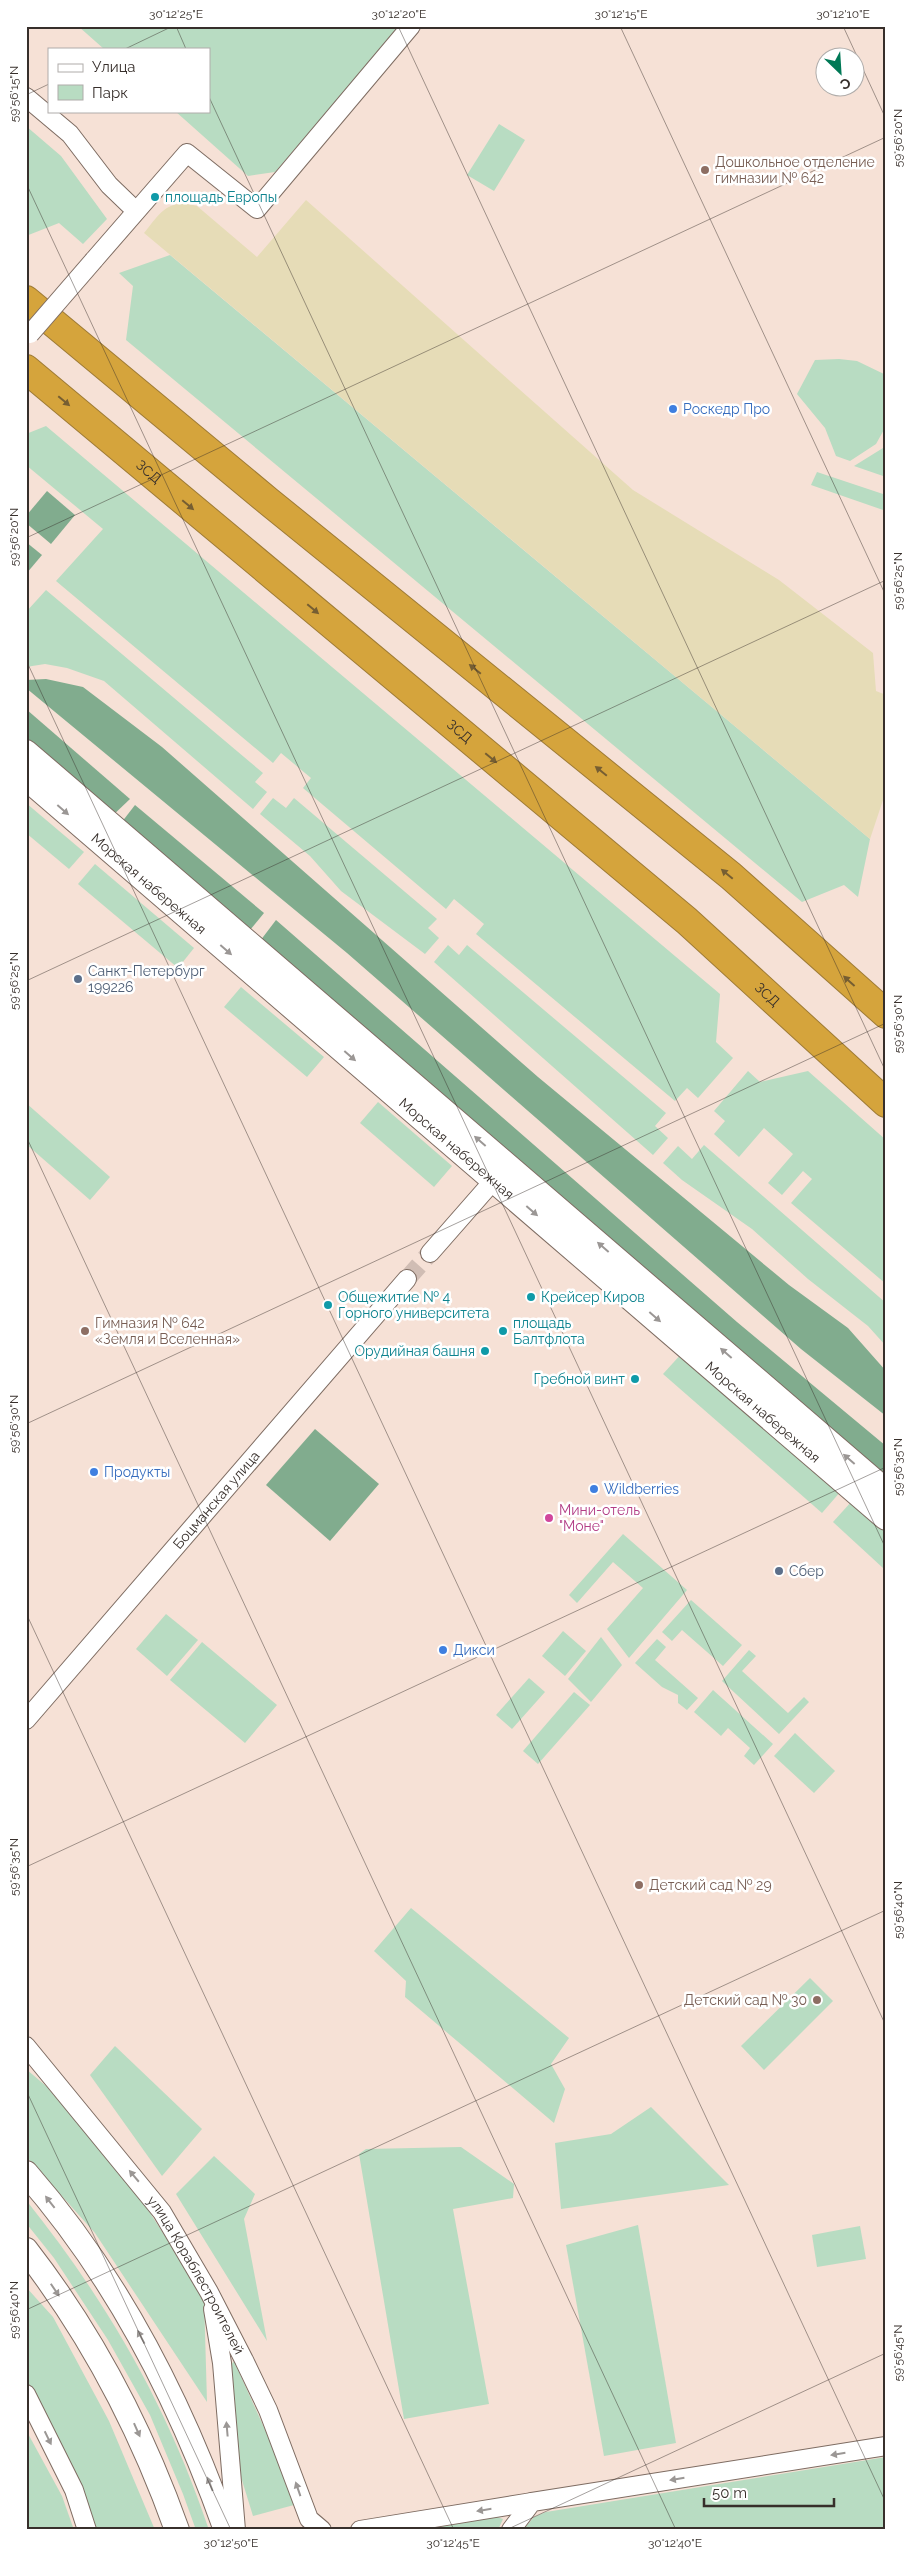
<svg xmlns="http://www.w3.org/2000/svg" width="912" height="2556" viewBox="0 0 912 2556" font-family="Raleway,sans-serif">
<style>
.green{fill:#b8dcc2}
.forest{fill:#81ac8e}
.sand{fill:#e6dcb7}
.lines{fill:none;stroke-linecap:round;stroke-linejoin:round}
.street-tunnel{stroke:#d0bdb4;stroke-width:18;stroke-dasharray:18 9;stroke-linecap:butt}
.street-casing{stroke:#7e6c62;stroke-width:20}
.secondary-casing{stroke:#7e6c62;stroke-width:26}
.highway-casing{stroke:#9e7b36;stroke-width:30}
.street{stroke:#fff;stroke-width:18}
.secondary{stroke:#fff;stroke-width:24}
.highway{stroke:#d5a43c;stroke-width:28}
.street-bridge-casing{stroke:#7e6c62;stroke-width:20;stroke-linecap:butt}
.street-bridge{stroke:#fff;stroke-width:18}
.oneway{fill:#765e32}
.oneway2{fill:#9b9795}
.ticks{fill:none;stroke:#372f2b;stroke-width:1;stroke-opacity:0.45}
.education-dot{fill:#8d6e63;stroke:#fff;stroke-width:2}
.culture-dot{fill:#0f9aa8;stroke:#fff;stroke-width:2}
.shop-dot{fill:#3f7fe0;stroke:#fff;stroke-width:2}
.service-dot{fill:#5c6f8a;stroke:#fff;stroke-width:2}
.hotel-dot{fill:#d1479c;stroke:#fff;stroke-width:2}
.labels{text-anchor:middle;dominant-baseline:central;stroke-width:5;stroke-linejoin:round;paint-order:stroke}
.education-label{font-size:14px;fill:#785e54;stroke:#fff;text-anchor:start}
.culture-label{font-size:14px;fill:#0d838f;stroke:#fff;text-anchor:start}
.shop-label{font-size:14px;fill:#366cbe;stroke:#fff;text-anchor:start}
.street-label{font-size:14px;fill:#372f2b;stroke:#fff}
.service-label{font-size:14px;fill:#4e5e75;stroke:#fff;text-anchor:start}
.hotel-label{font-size:14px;fill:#b23c85;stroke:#fff;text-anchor:start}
.neatline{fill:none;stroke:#372f2b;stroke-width:2}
.ticks-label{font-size:12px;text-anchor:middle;fill:#372f2b}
</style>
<rect width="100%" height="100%" fill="#f6e1d6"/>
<g class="green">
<path d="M78,26h324l-127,146 -27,4 -73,-65h34v-62h-105z"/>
<path d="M499,124l26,16 -31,51 -27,-16z"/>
<path d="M26,126l35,30 46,63 -24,25 -24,-21 -33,13z"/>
<path d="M170,255l700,584 -12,58 -14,-12 -42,17 -676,-562 7,-54 -14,-13z"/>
<path d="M839,359l18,2 29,14v51l-10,18 -26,17 -14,-5 -11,-28 -28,-34 18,-34z"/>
<path d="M46,426l674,568 -4,48 17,16 -35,40 -11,-10 -12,13 -199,-167 8,-10 -30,-25 -8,10 -143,-121 8,-10 -30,-25 -8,10 -217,-182 47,-52 -77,-64v-31z"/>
<path d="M886,443v34l-32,-11 29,-18z"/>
<path d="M817,472l69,23v16l-75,-26z"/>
<path d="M46,590l217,183 -8,9 12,10 -14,17 -149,-128 -37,-13 -22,-4 -19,3v-55z"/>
<path d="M273,798l13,10 8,-10 143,121 -9,9 11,10 -14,16 -84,-63 -31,-35 -50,-42z"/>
<path d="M26,803l58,49 -15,17 -43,-36z"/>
<path d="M95,864l99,84 -16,20 -100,-84z"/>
<path d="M448,945l11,10 8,-10 199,168 -11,13 13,12 -15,17 -219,-193z"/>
<path d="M241,987l83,70 -17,20 -83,-70z"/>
<path d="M748,1071l12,11 48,-11 78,69v144l-95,-81 21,-24 -9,-8 -21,24 -14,-12 25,-29 -29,-26 -25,29 -25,-23 11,-13 -11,-10z"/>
<path d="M378,1102l74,64 -18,21 -74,-64z"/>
<path d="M26,1103l84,74 -20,23 -64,-56z"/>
<path d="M704,1145l182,158v43l-18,-20 -60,-47 -56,-50 -70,-49 -19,-17 15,-17 14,13z"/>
<path d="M683,1352l158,139 -19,22 -159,-139z"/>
<path d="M852,1501l34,32v32l-3,3 -50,-46z"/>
<path d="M623,1534l64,56 -58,68 -22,-29 36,-41 -30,-26 -36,41 -8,-8z"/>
<path d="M691,1600l51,45 -19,21 -41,-36 -10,11 -10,-9z"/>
<path d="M166,1614l32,26 -31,36 -31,-27z"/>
<path d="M563,1631l23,20 -21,25 -23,-20z"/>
<path d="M601,1637l21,28 -31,37 -23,-23z"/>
<path d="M657,1639l9,8 -11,13 43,38 -11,12 -9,-7v-8l-16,-8 -27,-24z"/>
<path d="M202,1642l75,63 -32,38 -75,-63z"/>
<path d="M749,1650l7,6 -14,15 46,42 16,-16 5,5 -30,32 -57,-53z"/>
<path d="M529,1678l16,14 -33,37 -16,-14z"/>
<path d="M713,1690l60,54 -19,21 -10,-9 6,-8 -22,-20 -7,8 -27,-24z"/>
<path d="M574,1692l16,13 -52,59 -15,-13z"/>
<path d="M795,1733l40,38 -21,22 -40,-37z"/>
<path d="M411,1908l158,130 -18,26 14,25 -11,34 -149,-126 1,-16 -32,-30z"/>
<path d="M810,1978l23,23 -69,69 -23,-24z"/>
<path d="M115,2046l87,83 -40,47 -72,-101z"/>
<path d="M26,2069l20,17 90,105 68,106 3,105 -112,-169 -69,-77z"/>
<path d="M651,2107l78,78 -168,24 -6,-66 56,-9z"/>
<path d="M461,2147l53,37 -1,14 -60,11 36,195 -85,15 -45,-265 7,-5z"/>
<path d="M214,2156l41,38 -11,25 23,122 -91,-147z"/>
<path d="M26,2200c82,103 141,205 183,330h-13l-13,-36 -33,-79 -42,-75 -54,-82 -28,-35z"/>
<path d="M638,2225l38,218 -72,13 -38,-211z"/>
<path d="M860,2226l6,33 -49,8 -5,-32z"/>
<path d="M26,2287l27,30 56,104 46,109h-59l-40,-95 -30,-54z"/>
<path d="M234,2361l51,113 9,31 -41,11 -16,-52 -6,-99z"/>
<path d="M26,2430l36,66 12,34h-48z"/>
<path d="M886,2457v73h-363l11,-13 12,-5z"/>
<path d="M497,2517l6,2 -5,11h-77z"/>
</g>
<g class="forest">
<path d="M47,491l28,24 -24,29 -25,-21v-7z"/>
<path d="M26,542l16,13 -16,19z"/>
<path d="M46,679l37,8 79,60 376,330 251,208 59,43 38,43v45l-85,-67 -454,-396 -321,-265v-8z"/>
<path d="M26,709l104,90 -21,20 -83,-72z"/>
<path d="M135,805l129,108 -18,22 -128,-108z"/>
<path d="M276,920l461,402 149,124v38l-629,-539z"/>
<path d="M315,1429l64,55 -49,57 -64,-56z"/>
</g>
<path class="sand" d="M306,200l327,290 146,90 94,73 3,38 10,4v96l-16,48 -726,-606c17,-21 24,-35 53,-27l60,51z"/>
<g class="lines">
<path class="street-tunnel" d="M407,1279l23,-26"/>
<defs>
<g id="street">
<path d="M26,97l44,37 39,51 27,26"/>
<path d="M94,260l93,-107 70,56 154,-183"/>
<path d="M430,1253l71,-81"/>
<path id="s1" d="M26,1720l381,-441"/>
<path id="s2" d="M26,2046l136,166 47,80 35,68 24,50 41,109 13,11"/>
<path d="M213,2309l9,54 14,167"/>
<path d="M26,2394l48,96 13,40"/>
<path d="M360,2530l172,-28"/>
<path d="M511,2530l21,-28 354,-56"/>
</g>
<g id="secondary">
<path d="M26,752l860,739"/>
<path id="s3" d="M26,778l860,740"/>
<path d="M26,2173c91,104 154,227 200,357"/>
<path d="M26,2250c66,85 115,179 151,280"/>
</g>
<g id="highway">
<path d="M26,300l242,201 463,375 155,138"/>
<path id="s4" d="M26,369l661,552 199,182"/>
</g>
</defs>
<use href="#street" class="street-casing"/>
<use href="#secondary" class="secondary-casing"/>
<use href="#highway" class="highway-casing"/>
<use href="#street" class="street"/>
<use href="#secondary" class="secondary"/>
<use href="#highway" class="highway"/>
<defs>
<path id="street-bridge" d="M30,334l64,-74"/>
</defs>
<use href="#street-bridge" class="street-bridge-casing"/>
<use href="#street-bridge" class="street-bridge"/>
</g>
<defs><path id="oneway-solid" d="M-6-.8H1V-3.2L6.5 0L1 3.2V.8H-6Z" transform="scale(1.25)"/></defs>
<g class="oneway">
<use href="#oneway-solid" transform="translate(64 401) rotate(40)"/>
<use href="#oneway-solid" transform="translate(188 505) rotate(40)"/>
<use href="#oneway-solid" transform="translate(313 609) rotate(40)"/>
<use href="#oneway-solid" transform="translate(475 669) rotate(-141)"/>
<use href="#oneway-solid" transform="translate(491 758) rotate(40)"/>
<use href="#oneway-solid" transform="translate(601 771) rotate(-141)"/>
<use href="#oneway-solid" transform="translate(727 874) rotate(-140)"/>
<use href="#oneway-solid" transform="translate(849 981) rotate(-138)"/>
</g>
<g class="oneway2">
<use href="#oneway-solid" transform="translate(63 810) rotate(41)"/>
<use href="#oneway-solid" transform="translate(226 950) rotate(41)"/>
<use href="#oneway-solid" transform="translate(350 1056) rotate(41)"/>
<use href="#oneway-solid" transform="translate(480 1141) rotate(-139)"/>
<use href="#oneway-solid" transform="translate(532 1211) rotate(41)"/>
<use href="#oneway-solid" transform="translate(603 1247) rotate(-139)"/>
<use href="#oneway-solid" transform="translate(655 1317) rotate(41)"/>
<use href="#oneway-solid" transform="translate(726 1353) rotate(-139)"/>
<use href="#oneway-solid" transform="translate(849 1459) rotate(-139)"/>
<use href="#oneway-solid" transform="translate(134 2176) rotate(-130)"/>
<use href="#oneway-solid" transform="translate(50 2202) rotate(-128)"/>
<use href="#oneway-solid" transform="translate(55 2290) rotate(56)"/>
<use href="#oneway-solid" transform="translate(141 2337) rotate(-118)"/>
<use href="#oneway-solid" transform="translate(227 2429) rotate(-95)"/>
<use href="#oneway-solid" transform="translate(137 2430) rotate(66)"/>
<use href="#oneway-solid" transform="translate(48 2438) rotate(64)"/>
<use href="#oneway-solid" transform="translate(838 2454) rotate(171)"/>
<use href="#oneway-solid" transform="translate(677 2479) rotate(171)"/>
<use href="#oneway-solid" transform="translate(210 2484) rotate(-111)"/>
<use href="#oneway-solid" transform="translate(298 2489) rotate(-109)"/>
<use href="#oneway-solid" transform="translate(484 2510) rotate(171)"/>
</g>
<path class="ticks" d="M176,26l10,23M398,26l488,1046M620,26l266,570M843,26l43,93M125,49l48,-23M26,95l23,-11M209,97l677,1452M26,183l860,1843M26,538l860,-401M26,660l860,1843M26,981l860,-401M26,1136l650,1394M26,1424l860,-401M26,1613l428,917M26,1867l860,-400M26,2090l205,440M26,2310l860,-400M506,2530l380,-177"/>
<g class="education-dot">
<circle cx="705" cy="170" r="5"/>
<circle cx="85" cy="1331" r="5"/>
<circle cx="639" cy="1885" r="5"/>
<circle cx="817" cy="2000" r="5"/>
</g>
<g class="culture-dot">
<circle cx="155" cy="197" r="5"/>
<circle cx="531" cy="1297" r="5"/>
<circle cx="328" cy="1305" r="5"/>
<circle cx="503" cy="1331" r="5"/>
<circle cx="485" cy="1351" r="5"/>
<circle cx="635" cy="1379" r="5"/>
</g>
<g class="shop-dot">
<circle cx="673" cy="409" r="5"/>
<circle cx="94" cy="1472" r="5"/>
<circle cx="594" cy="1489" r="5"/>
<circle cx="443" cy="1650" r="5"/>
</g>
<g class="service-dot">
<circle cx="78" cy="979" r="5"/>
<circle cx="779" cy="1571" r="5"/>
</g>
<circle class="hotel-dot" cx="549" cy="1518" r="5"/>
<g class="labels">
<g class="education-label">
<text x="715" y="162">Дошкольное отделение<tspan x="715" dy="16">гимназии № 642</tspan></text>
<text x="95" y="1323">Гимназия № 642<tspan x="95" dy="16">«Земля и Вселенная»</tspan></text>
<text x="649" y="1885">Детский сад № 29</text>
<text x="807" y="2000" text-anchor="end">Детский сад № 30</text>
</g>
<g class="culture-label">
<text x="165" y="197">площадь Европы</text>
<text x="338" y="1297">Общежитие № 4<tspan x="338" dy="16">Горного университета</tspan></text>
<text x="541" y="1297">Крейсер Киров</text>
<text x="513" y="1323">площадь<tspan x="513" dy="16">Балтфлота</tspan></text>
<text x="475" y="1351" text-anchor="end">Орудийная башня</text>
<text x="625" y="1379" text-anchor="end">Гребной винт</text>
</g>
<g class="shop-label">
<text x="683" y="409">Роскедр Про</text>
<text x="104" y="1472">Продукты</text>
<text x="604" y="1489">Wildberries</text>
<text x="453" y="1650">Дикси</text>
</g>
<g class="street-label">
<text stroke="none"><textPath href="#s4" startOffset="160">ЗСД</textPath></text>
<text stroke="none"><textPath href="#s4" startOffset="565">ЗСД</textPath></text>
<text stroke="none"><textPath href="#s3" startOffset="162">Морская набережная</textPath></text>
<text stroke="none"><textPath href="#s4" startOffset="970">ЗСД</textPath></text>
<text stroke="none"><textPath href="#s3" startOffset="568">Морская набережная</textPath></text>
<text stroke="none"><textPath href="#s3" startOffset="972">Морская набережная</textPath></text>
<text stroke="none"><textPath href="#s1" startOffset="291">Боцманская улица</textPath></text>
<text stroke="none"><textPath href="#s2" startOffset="286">улица Кораблестроителей</textPath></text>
</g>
<g class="service-label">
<text x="88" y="971">Санкт-Петербург<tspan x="88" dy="16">199226</tspan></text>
<text x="789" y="1571">Сбер</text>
</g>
<g class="hotel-label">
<text x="559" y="1510">Мини-отель<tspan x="559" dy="16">"Моне"</tspan></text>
</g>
</g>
<rect width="912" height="2556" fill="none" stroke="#ffffff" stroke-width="55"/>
<rect x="48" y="48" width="162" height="65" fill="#ffffff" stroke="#afacaa"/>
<rect x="58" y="64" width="25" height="8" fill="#ffffff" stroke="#afacaa"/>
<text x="92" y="72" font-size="15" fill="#372f2b">Улица</text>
<rect x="58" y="85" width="25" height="15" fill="#b8dcc2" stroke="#afacaa"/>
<text x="92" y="98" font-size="15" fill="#372f2b">Парк</text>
<g transform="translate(840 72) rotate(155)"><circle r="24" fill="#ffffff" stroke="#afacaa"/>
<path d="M0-4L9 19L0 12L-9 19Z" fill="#007956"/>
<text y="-8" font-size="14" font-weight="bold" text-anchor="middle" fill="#372f2b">С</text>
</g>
<path d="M704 2498v8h130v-8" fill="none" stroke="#372f2b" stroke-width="2.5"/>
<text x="712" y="2498" font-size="15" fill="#372f2b" stroke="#ffffff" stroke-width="4" paint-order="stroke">50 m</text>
<rect x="28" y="28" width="856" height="2500" class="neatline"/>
<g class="ticks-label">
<text x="176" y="18">30°12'25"E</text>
<text x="399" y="18">30°12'20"E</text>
<text x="621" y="18">30°12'15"E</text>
<text x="843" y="18">30°12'10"E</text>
<text transform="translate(14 94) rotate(-90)" y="4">59°56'15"N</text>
<text transform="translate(898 138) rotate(-90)" y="4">59°56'20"N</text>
<text transform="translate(14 537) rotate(-90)" y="4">59°56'20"N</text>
<text transform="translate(898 581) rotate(-90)" y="4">59°56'25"N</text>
<text transform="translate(14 981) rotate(-90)" y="4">59°56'25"N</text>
<text transform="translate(898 1024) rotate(-90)" y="4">59°56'30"N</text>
<text transform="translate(14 1424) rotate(-90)" y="4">59°56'30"N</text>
<text transform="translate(898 1467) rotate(-90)" y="4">59°56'35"N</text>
<text transform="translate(14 1867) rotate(-90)" y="4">59°56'35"N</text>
<text transform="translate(898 1910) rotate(-90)" y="4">59°56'40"N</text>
<text transform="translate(14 2310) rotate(-90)" y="4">59°56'40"N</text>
<text transform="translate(898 2353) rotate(-90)" y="4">59°56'45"N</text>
<text x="231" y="2547">30°12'50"E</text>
<text x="453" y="2547">30°12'45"E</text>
<text x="675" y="2547">30°12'40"E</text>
</g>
</svg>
